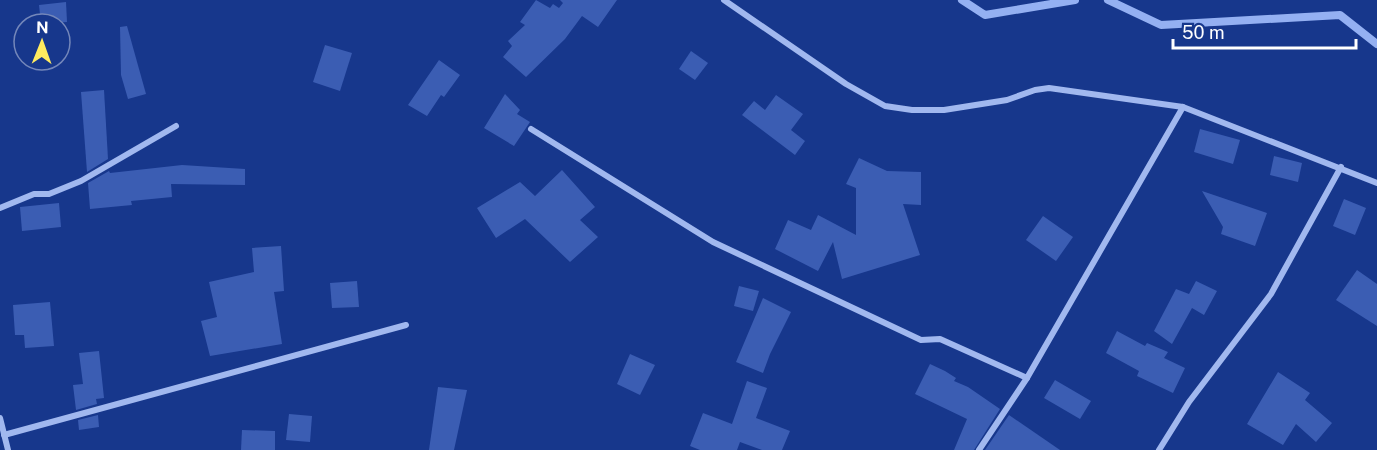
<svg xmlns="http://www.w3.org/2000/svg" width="1377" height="450" viewBox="0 0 1377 450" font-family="'Public Sans',sans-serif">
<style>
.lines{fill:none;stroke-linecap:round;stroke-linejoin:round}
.stream{stroke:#94b0f2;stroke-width:8}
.building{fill:#3b5db3}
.street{stroke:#a1b8ef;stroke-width:6}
</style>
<rect width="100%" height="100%" fill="#17378c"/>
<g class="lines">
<g class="stream">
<path d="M962,0l23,15 90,-15"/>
<path d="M1108,0l53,25 179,-10 37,29"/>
</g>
</g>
<g class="building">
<path d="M536,0l14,8 3,-4 6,4 4,-5 -3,-3h57l-19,27 -16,-11 -17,23 -39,38 -23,-20 9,-11 -4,-5 17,-16 -5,-3z"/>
<path d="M66,2l1,20 -26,2 -2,-19z"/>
<path d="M127,26l19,68 -18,5 -7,-24 -1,-48z"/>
<path d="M325,45l27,8 -12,38 -27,-9z"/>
<path d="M691,51l17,12 -13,17 -16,-11z"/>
<path d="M439,60l21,15 -16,22 -3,-2 -14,21 -19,-11z"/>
<path d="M104,90l4,69 -21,13 -6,-80z"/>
<path d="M505,94l15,16 -3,4 13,8 -16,24 -30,-18z"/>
<path d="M776,95l27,19 -12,16 14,11 -10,14 -53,-40 12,-14 11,9z"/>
<path d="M1200,129l40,11 -7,24 -39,-12z"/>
<path d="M1274,156l28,7 -4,19 -28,-7z"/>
<path d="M859,158l28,13 34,1v33l-18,-1 17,51 -78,24 -9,-37 -15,29 -43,-22 13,-29 23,10 7,-15 38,20v-47l-10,-4z"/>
<path d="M182,165l63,4v16l-74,-1 1,13 -41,4 1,4 -42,4 -2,-26 21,-12 1,2z"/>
<path d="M562,170l33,37 -15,13 18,17 -28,25 -45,-43 -29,19 -19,-30 43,-26 15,14z"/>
<path d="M1202,191l65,22 -12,33 -34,-12 2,-7z"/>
<path d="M1344,199l22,9 -11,27 -22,-9z"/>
<path d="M59,203l2,24 -39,4 -2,-24z"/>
<path d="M1043,216l30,21 -17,24 -30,-21z"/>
<path d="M281,246l3,45 -10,1 8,52 -72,12 -9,-35 16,-4 -8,-35 45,-10 -2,-24z"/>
<path d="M1357,270l20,14v42l-41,-26z"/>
<path d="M357,281l2,26 -27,1 -2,-25z"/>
<path d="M1196,281l21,10 -13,24 -12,-7 -20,36 -18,-13 22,-42 13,5z"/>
<path d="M739,286l20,5 -6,20 -19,-5z"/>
<path d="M763,298l28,14 -21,42 -7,19 -27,-11z"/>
<path d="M50,302l4,44 -29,2 -1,-13h-9l-2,-30z"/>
<path d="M1117,331l28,15 2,-3 21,9 -4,6 21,10 -12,25 -36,-17 2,-5 -33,-18z"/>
<path d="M99,351l5,47 -8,1 1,5 -21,6 -3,-25 10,-1 -4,-31z"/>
<path d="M630,354l25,11 -15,30 -23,-11z"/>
<path d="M930,364l15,7 11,7 -2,3 14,6 32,22 -26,41h-20l13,-31 -52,-25z"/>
<path d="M1278,372l32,21 -5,7 27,23 -16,19 -20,-18 -13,21 -36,-21z"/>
<path d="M1055,380l36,21 -11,18 -36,-21z"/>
<path d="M747,381l20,7 -11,30 34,13 -8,19h-20l-22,-8 -3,8h-37l-10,-4 13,-33 29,11z"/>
<path d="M438,387l29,3 -13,60h-25z"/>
<path d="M289,414l23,2 -2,26 -24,-2z"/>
<path d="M98,415l1,12 -20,3 -1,-10z"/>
<path d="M1009,415l51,35h-75z"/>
<path d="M242,430l33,1v19h-34z"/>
</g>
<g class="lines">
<g class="street">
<path d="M724,0l122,84 39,22 27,4h32l63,-10 28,-10 14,-2 134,19 194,76"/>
<path d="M531,129l182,113 208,98 19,-1 87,39"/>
<path d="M0,208l34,-14h15l32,-13 95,-55"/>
<path d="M0,418l8,32"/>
<path d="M4,435l402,-110"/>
<path d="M979,450l48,-72 156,-271"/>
<path d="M1159,450l30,-48 82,-108 70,-127"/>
</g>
</g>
<g transform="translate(42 42) rotate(1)"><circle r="28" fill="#17378c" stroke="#7487ba" stroke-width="1.5"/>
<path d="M0-4.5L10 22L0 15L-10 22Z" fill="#ffeb5f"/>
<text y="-9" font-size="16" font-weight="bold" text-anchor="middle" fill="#ffffff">N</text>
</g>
<path d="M1173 39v9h183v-9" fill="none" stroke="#ffffff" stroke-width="3"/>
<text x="1182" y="39" font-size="18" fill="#ffffff" stroke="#17378c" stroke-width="4.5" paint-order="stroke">50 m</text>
</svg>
